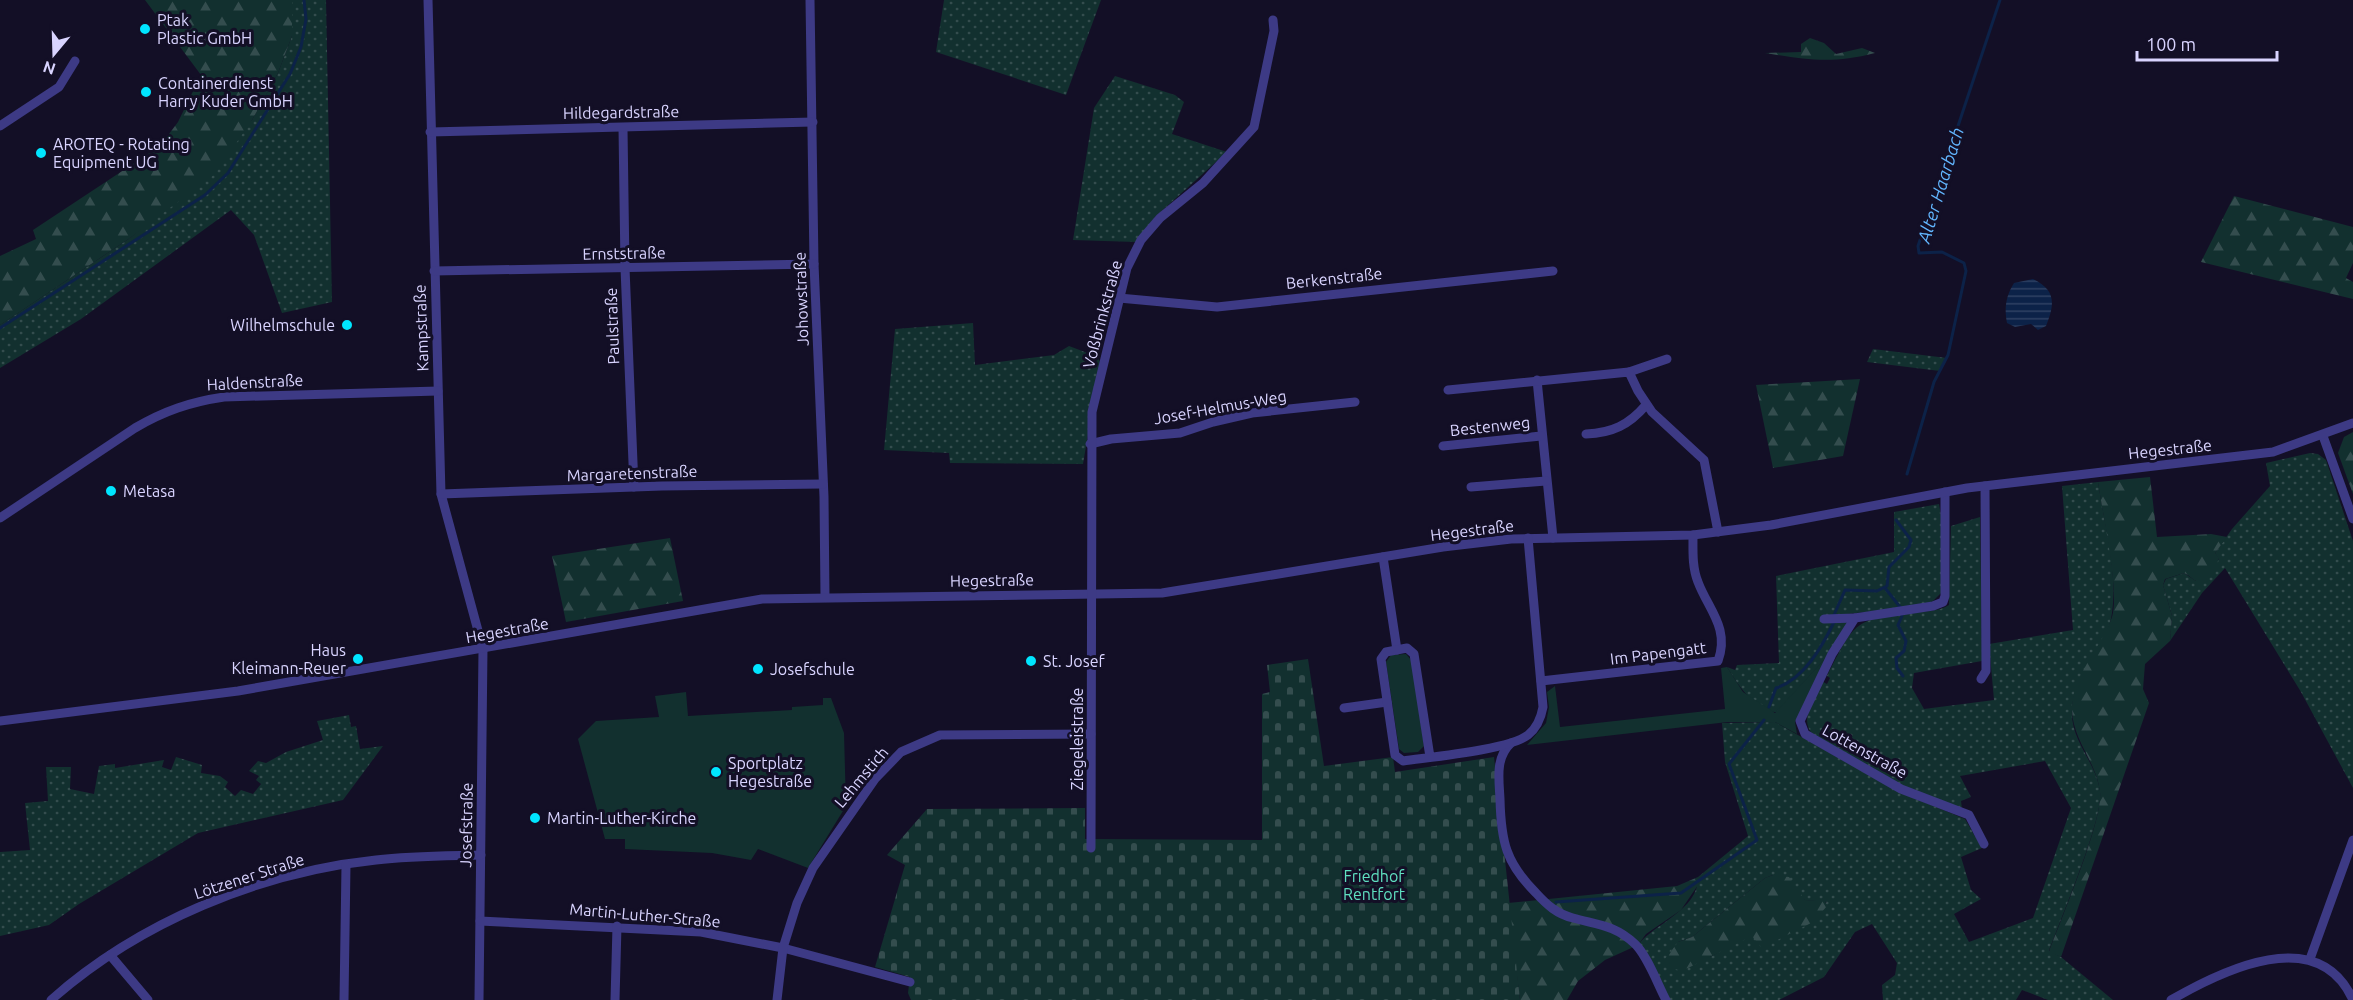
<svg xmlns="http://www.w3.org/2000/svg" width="2353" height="1000" viewBox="0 0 2353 1000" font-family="Ubuntu,sans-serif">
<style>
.grass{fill:url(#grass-dots);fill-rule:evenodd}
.forest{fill:url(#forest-firs)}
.cemetery{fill:url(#cemetery-stones)}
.park{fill:#12302f}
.water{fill:url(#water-rules)}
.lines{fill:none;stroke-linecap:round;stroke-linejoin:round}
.stream{stroke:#0c2248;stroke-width:3}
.minor{stroke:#3d3a85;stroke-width:9}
.poi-dot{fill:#00e5ff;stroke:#130f26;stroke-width:2}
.labels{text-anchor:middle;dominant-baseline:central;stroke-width:6;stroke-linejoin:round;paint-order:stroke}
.poi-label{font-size:16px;fill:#d9d4ff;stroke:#130f26;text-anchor:start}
.street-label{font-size:16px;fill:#d9d4ff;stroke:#130f26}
.park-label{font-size:16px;fill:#5fe0c0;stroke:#130f26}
.water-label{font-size:18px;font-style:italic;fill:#62b6ff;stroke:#130f26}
</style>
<defs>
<pattern id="grass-dots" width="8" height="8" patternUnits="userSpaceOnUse" patternTransform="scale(1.5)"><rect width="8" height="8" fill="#12302f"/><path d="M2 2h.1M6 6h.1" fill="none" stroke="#344d4e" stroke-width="1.8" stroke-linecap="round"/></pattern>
<pattern id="forest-firs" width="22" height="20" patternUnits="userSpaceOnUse" patternTransform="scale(1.5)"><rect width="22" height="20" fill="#12302f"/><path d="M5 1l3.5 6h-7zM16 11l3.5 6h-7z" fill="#344d4e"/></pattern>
<pattern id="cemetery-stones" width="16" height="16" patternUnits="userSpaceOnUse" patternTransform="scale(1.5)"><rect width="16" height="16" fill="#12302f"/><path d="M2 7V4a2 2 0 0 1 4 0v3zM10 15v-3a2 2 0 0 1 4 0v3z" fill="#344d4e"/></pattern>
<pattern id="water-rules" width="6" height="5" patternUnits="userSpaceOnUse" patternTransform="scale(1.5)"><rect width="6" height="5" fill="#0c2248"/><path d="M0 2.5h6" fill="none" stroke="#2f4163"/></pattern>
</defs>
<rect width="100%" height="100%" fill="#130f26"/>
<g class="grass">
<path d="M292,0h34l6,302 -50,11 -28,-78 -23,-25 -150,109 -81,49v-43l130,-87 22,-18 100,-100 26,-47 14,-37z"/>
<path d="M944,0h157l-35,95 -130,-43z"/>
<path d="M1115,76l60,19 9,7 -12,32 55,18 -72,65 -19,25 -63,-2 21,-132z"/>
<path d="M973,323l2,42 79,-10 15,-9 29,11 2,5 -17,102 -133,-1 -1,-10 -65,-3 11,-121z"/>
<path d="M1873,349l74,9 -7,13 -73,-9z"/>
<path d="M2310,453l8,1 8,6 27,81v247l-52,-96 -76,-124 -23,25 -32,48 2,-25 -9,-31 3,-6 18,-6 12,8 23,-22 -4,-6 17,-24 38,-43 -4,-23z"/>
<path d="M2098,482c6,41 20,89 14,131 -4,33 -39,61 -40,97 -2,30 24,52 28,81 4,27 -40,129 -51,160l12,6 52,43h-65l-26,-10 -6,10h-133l-1,-15 13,-10 2,-12 -25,-39 -17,8 -31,45 -45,23h-109l-32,-55c17,-22 61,-35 60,-68l50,-41 -23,-74 -3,-39 53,-1 122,69 68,28 17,29 -21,9 10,33 10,9 -27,15 15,28 64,-24 38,-110 -26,-47 -85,15 11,21 -10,4 1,8 -66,-26 -83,-48c-15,-17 2,-37 10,-53l4,2 3,-6 -3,-2c27,-52 25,-57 85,-63 12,-2 26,-1 37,-8l2,-79 29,-9 2,144 -68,12 -2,15 12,21 70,-9 -5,-56 84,-14 -11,-144zM1773,875l32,25 22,2 -89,39 -28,16 -32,-15 14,-5 73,-59z"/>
<path d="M1939,504l3,17 -1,72 -8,8 -11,5 -94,10 19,4 1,3 -16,28 -55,61c-20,2 -41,-30 -50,-45l8,3 2,-5 42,-2 -3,-87 118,-24v-40z"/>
<path d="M349,715l2,12 5,-1 4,23 23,-3 -40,54 -145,33 -119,71 -30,21 -49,11v-84l30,-2 -5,-47 23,-2 -2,-34h25l-1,22 24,5 5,-28 16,-2v4l49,-8 -2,7 9,3 5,-13 26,8 -1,8 19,3 8,6 -3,5 10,9 6,-6 12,4 8,-10 -5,-4 3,-4 -10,-5 9,-10 8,2 20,-11 37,-12 -6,-19z"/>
</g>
<g class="forest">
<path d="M145,0h147v36l-14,37 -26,47 -37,54 -85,64 -130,87v-69l36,-17 -3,-9 127,-84 18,-24 23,-47z"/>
<path d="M1810,38l14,5 12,11 26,-6 13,5c-43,11 -67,7 -110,0l36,-1v-8z"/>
<path d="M2234,196l119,31v36l-7,15 7,4v17l-152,-37z"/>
<path d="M1860,379l-17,77 -70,12 -17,-83z"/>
<path d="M2353,432v62l-15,-41 6,-16z"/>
<path d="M2150,477l7,60 54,-3 16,3 -12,16 4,5c-3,9 -10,29 -23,23 -4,-2 -7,-6 -12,-8l-19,6 -2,6 9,31 -2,25 -25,23 -2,25 6,14 -88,254 -12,-5c12,-33 54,-131 51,-160 -3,-30 -29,-53 -28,-85 1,-33 30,-60 40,-90 8,-26 -10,-106 -14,-135z"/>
<path d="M670,538l13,63 -117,21 -14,-66z"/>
<path d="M1773,875l16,2 16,23 20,1 2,5 -14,16 -51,26 -10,-12 -64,32 -10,2 -13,-5v-6l13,-17 14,-5 73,-59z"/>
<path d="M1698,877v8l-17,25 -35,24 -8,11 -33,15 -27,21 -11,19h-47l-12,-97 169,-17z"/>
</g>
<path class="cemetery" d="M1308,659l16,107 69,-9 2,15 99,-15 26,243h-609l-3,-7 2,-16 -35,-10 30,-102 -18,-10 40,-46 158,-1v31l177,1v-146l8,-2 -3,-27z"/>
<g class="park">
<path d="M1832,651l-37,71 2,12 -22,-12h-47l-201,23 19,-22 3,-16 -2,-15 8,-6 5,41 165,-18 -4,-41 6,-1 16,25 32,21z"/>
<path d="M1406,654l6,7 12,85 -6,6 -14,1 -5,-4 -13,-87 5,-7z"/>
<path d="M686,692l2,24 104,-6v-3l31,-2v-7h8l13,35 2,73 -38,62 -50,-19 -7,11 -39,-7 -87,-4v-10h-20l-27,-100 18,-18 63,-4 -4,-21z"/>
</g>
<path class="water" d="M2033,279c23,11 22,25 13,47l-8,4 -7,-6 -16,3 -8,-4c-3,-15 -1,-27 7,-40z"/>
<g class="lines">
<g class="stream">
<path d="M0,328l205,-133 23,-22 62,-99 11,-27 5,-28 -2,-19"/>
<path d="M1907,474l27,-92 14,-27 18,-84 -2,-8 -22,-11 -23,1 -1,-7 82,-246"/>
<path d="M1885,588l15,19"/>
<path d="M1834,615l11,-25 32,1 10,-5 2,-19 20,-20 2,-7 -15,-20"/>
<path d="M1902,616l-4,9 8,16 -2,10 -8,7 1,10 6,8"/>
<path d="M1769,707l7,-19c28,-9 46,-41 58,-66"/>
<path d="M1556,902l125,-9 76,-53 -28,-76 35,-44"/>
</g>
<g class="minor">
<path d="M428,0l13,494 42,155 -4,351"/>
<path d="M810,0l4,264 10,233 1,100"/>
<path d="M0,126l59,-39 16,-26"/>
<path d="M623,128l2,140 9,219"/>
<path d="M430,132l383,-10"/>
<path d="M434,271l380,-7"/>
<path d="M1119,298l98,9 336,-36"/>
<path d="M1629,372l38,-13"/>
<path d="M1537,380l16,158"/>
<path d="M1448,390l181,-18 9,19 14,21 52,48 14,72"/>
<path d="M1586,434c26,-1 43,-9 60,-29"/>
<path d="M2323,436l30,83"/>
<path d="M1090,444l21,-5 69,-6 33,-11 39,-9 103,-11"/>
<path d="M1443,446l98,-10"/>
<path d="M1471,487l75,-6"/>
<path d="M1945,492v104l-2,6 -10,4 -78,12 -23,36 -32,67 5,13 96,55 68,26 15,29"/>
<path d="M441,494l221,-8 161,-2"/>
<path d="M0,518l135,-90c29,-17 55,-26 89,-31l214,-6"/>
<path d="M1383,557l14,93"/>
<path d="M1824,619l31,-1"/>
<path d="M1981,679l5,-8 -1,-185"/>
<path d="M1541,681l177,-20c12,-33 -10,-52 -20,-79 -6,-15 -5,-31 -5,-47"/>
<path d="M1344,708l43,-6"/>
<path d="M0,721l238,-30 524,-92 400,-6 281,-46 68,-8 182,-4 78,-10 196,-37 306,-36 80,-29"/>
<path d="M1511,743c-16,15 -12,36 -11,56 1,43 6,64 36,94 11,12 21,21 37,25 25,7 42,7 62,26 12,11 23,41 31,56"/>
<path d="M1430,757l-16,-103 -7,-6 -21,4 -5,7 14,96 8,6c27,-4 105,-11 125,-26 9,-7 13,-17 15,-28l-15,-169"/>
<path d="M1091,848l1,-436 35,-144 14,-28 19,-22 43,-35 51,-56 20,-96 -1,-11"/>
<path d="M480,921l221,11 82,16 127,34"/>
<path d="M110,955l38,45"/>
<path d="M2310,959l43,-119"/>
<path d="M51,1000c88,-78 209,-128 325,-140 35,-4 70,-4 105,-5"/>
<path d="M344,1000l2,-135"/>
<path d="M615,1000l2,-74"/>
<path d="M777,1000l6,-52 14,-45 16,-35 62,-89 26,-27 39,-17 151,-1"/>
<path d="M2171,1000c52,-30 147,-77 182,0"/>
</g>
</g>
<g class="poi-dot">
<circle cx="145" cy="29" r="6"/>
<circle cx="146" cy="92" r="6"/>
<circle cx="41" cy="153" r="6"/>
<circle cx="347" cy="325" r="6"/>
<circle cx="111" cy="491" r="6"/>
<circle cx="358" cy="659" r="6"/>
<circle cx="1031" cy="661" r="6"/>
<circle cx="758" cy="669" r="6"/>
<circle cx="716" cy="772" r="6"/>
<circle cx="535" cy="818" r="6"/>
</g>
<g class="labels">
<g class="poi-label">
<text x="157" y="20">Ptak<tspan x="157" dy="18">Plastic GmbH</tspan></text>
<text x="158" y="83">Containerdienst<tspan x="158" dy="18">Harry Kuder GmbH</tspan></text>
<text x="53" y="144">AROTEQ - Rotating<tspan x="53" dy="18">Equipment UG</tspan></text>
<text x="335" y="325" text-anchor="end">Wilhelmschule</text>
<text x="123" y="491">Metasa</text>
<text x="346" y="650" text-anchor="end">Haus<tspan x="346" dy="18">Kleimann-Reuer</tspan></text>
<text x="1043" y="661">St. Josef</text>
<text x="770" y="669">Josefschule</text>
<text x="728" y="763">Sportplatz<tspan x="728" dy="18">Hegestraße</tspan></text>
<text x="547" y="818">Martin-Luther-Kirche</text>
</g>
<g class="street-label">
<text transform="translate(621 112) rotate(-1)">Hildegardstraße</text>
<text transform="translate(624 253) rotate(-1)">Ernststraße</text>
<text transform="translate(1334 278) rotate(-6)">Berkenstraße</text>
<text transform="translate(801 299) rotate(-92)">Johowstraße</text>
<text transform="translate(1102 314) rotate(-75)">Voßbrinkstraße</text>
<text transform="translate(612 326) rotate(-92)">Paulstraße</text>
<text transform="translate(421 328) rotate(-92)">Kampstraße</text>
<text transform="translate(255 382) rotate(-3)">Haldenstraße</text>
<text transform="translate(1220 407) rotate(-10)">Josef-Helmus-Weg</text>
<text transform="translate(1490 426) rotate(-6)">Bestenweg</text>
<text transform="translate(2170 449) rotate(-6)">Hegestraße</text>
<text transform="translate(632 473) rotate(-2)">Margaretenstraße</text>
<text transform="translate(1472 530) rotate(-7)">Hegestraße</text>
<text transform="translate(992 580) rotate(-1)">Hegestraße</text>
<text transform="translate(507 630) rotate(-10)">Hegestraße</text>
<text transform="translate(1658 653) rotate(-7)">Im Papengatt</text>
<text transform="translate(1077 739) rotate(-90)">Ziegeleistraße</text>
<text transform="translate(1865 751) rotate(29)">Lottenstraße</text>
<text transform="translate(861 777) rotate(-50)">Lehmstich</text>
<text transform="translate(466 825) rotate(-89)">Josefstraße</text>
<text transform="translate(249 876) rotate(-18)">Lötzener Straße</text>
<text transform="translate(645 915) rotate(5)">Martin-Luther-Straße</text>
</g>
<g class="park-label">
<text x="1374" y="876">Friedhof<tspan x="1374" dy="18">Rentfort</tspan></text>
</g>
<g class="water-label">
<text transform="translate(1940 185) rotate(-73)">Alter Haarbach</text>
</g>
</g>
<g transform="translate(54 54) rotate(199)" stroke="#130f26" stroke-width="4.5" paint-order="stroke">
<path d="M0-4.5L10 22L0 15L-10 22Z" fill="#d9d4ff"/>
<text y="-9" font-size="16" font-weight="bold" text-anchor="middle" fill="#d9d4ff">N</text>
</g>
<path d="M2137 51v9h140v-9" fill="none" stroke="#d9d4ff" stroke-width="3"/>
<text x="2146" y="51" font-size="18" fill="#d9d4ff" stroke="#130f26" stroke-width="4.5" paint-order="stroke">100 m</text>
</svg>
